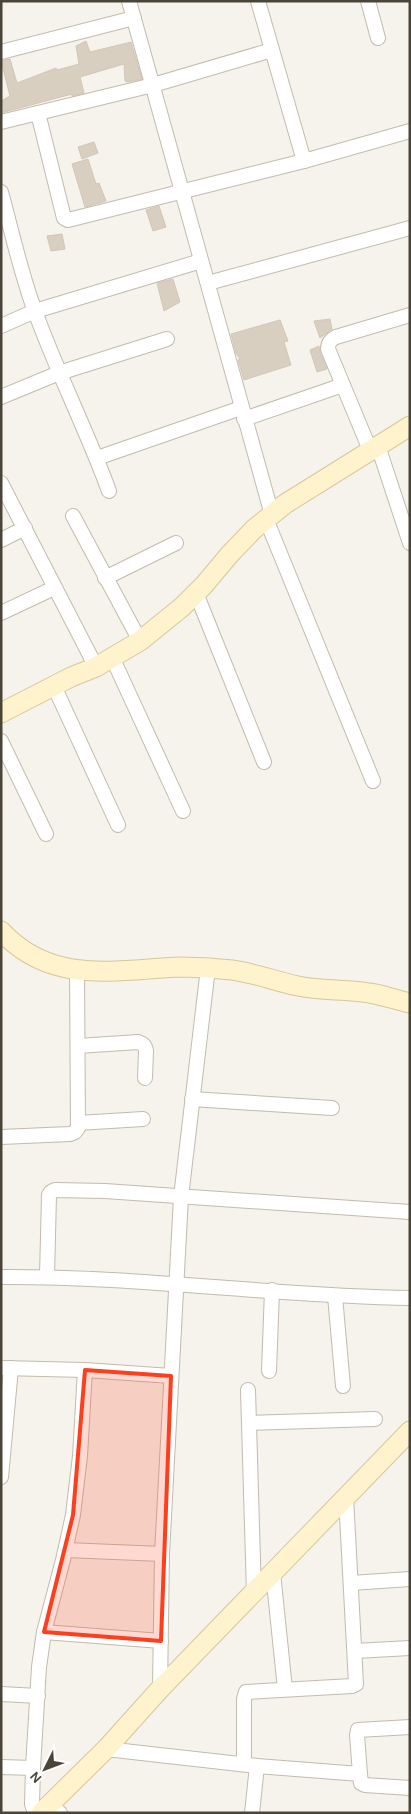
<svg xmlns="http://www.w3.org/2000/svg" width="411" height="1814" viewBox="0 0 411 1814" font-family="Karla,sans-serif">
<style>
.building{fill:#d8cfc1;stroke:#d3c7b4}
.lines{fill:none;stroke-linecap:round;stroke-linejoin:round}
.street-casing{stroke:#c2bbae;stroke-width:16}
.secondary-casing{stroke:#d6c79b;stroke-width:21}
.street{stroke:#fff;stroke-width:14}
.secondary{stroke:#fff3cd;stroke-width:19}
.marked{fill:#fc3f1d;fill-opacity:0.2;stroke:#fc3f1d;stroke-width:4;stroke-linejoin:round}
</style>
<rect width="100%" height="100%" fill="#f6f3ec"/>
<g class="building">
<path d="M86,41l4,11 41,-10 11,37 -14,3 -3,-1 -1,-17 -44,13 4,16 -12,3v-2l-71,19v-12l9,-5 -9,-35 9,-2 7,24 39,-15 1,2 22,-6 -3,-18z"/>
<path d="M94,142l4,11 -16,6 -4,-12z"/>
<path d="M88,159l8,25 3,-1 7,18 -21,6 -13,-43z"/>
<path d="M159,206l7,21 -13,4 -7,-21z"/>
<path d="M62,234l3,15 -14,2 -4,-15z"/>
<path d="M173,279l7,23 -16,9 -7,-28z"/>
<path d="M330,319l2,10 -12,9 -6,-17z"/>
<path d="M280,320l8,21 -4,1 7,23 -47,15 -6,-20 2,-1 -4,-6 -5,-19z"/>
<path d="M319,346l1,6 7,17 -10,3 -7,-22z"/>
</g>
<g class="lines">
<defs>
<g id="street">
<path d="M129,1l143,514"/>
<path d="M258,1l46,160"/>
<path d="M368,1l10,37"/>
<path d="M1,52l133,-34"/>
<path d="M38,113l25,101 1,4 4,2 236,-59 106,-30"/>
<path d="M1,122l152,-37 119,-35"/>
<path d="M1,192c11,40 20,83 35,122 22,60 51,117 73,177"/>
<path d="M208,283l202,-55"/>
<path d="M1,326l34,-15 166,-50"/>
<path d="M1,397l58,-24 108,-34"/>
<path d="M244,419l99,-34"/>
<path d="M378,446l32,97"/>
<path d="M370,450l-42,-101c0,-6 2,-9 8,-12l74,-22"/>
<path d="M97,458l144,-50"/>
<path d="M1,483l95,184"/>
<path d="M73,516l67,125"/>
<path d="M266,519l107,262"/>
<path d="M1,540l24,-12"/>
<path d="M105,578l71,-35"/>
<path d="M196,593l68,169"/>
<path d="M1,613l53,-25"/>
<path d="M112,657l71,154"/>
<path d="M54,686l64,139"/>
<path d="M1,741l45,93"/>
<path d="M78,1046l60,-4c5,2 7,3 8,9l-1,27"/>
<path d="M192,1099l140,9"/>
<path d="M78,1123l65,-4"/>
<path d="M1,1137l69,-3 5,-2 3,-4 -1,-157"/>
<path d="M1,1277c137,-1 272,19 409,21"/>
<path d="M47,1277l2,-82 2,-3 4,-2 50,1 305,21"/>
<path d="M335,1296l8,90"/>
<path d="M1,1368l84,2 86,6"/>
<path d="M269,1371l3,-81"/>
<path d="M248,1390l6,204"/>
<path d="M249,1423l126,-4"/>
<path d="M1,1477l10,-109"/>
<path d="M66,1550l96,4"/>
<path d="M273,1573l12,116"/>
<path d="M351,1583l59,-4"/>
<path d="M44,1632l117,9"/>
<path d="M355,1651l55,-3"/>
<path d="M160,1689l2,-135 19,-357 27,-229"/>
<path d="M1,1694l37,2"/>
<path d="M106,1749l151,17 103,8 1,9 4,2 45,3"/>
<path d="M244,1764v-65l2,-7 106,-6 4,-2 -10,-187"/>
<path d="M1,1767l32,1"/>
<path d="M360,1774l-3,-39 1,-5 52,-3"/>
<path d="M50,1804l10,9"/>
<path d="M35,1813l-3,-9 1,-36 6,-101 5,-35 19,-72 10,-45 7,-59 5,-86"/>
<path d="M252,1813l5,-47"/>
</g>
<g id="secondary">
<path d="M1,713l70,-36 25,-10 44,-26 42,-34 22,-22 26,-31 24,-25 31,-25 125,-78"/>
<path d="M1,931c50,54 112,39 178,36 17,0 35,1 53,3 22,3 43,11 66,16 23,5 48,3 71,7 14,2 27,7 41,10"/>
<path d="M41,1813l65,-64 54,-60 250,-258"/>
</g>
</defs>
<use href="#street" class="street-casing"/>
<use href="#secondary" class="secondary-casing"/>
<use href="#street" class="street"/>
<use href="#secondary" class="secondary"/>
</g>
<path class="marked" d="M85,1370l86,6 -10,265 -117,-9 29,-117z"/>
<rect width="411" height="1814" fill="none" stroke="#4b4439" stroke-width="5"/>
<g transform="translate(45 1769) rotate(228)" stroke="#ffffff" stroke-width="4" paint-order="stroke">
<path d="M0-4L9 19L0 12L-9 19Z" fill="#4b4439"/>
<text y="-8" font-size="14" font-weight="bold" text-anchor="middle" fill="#4b4439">N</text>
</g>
</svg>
